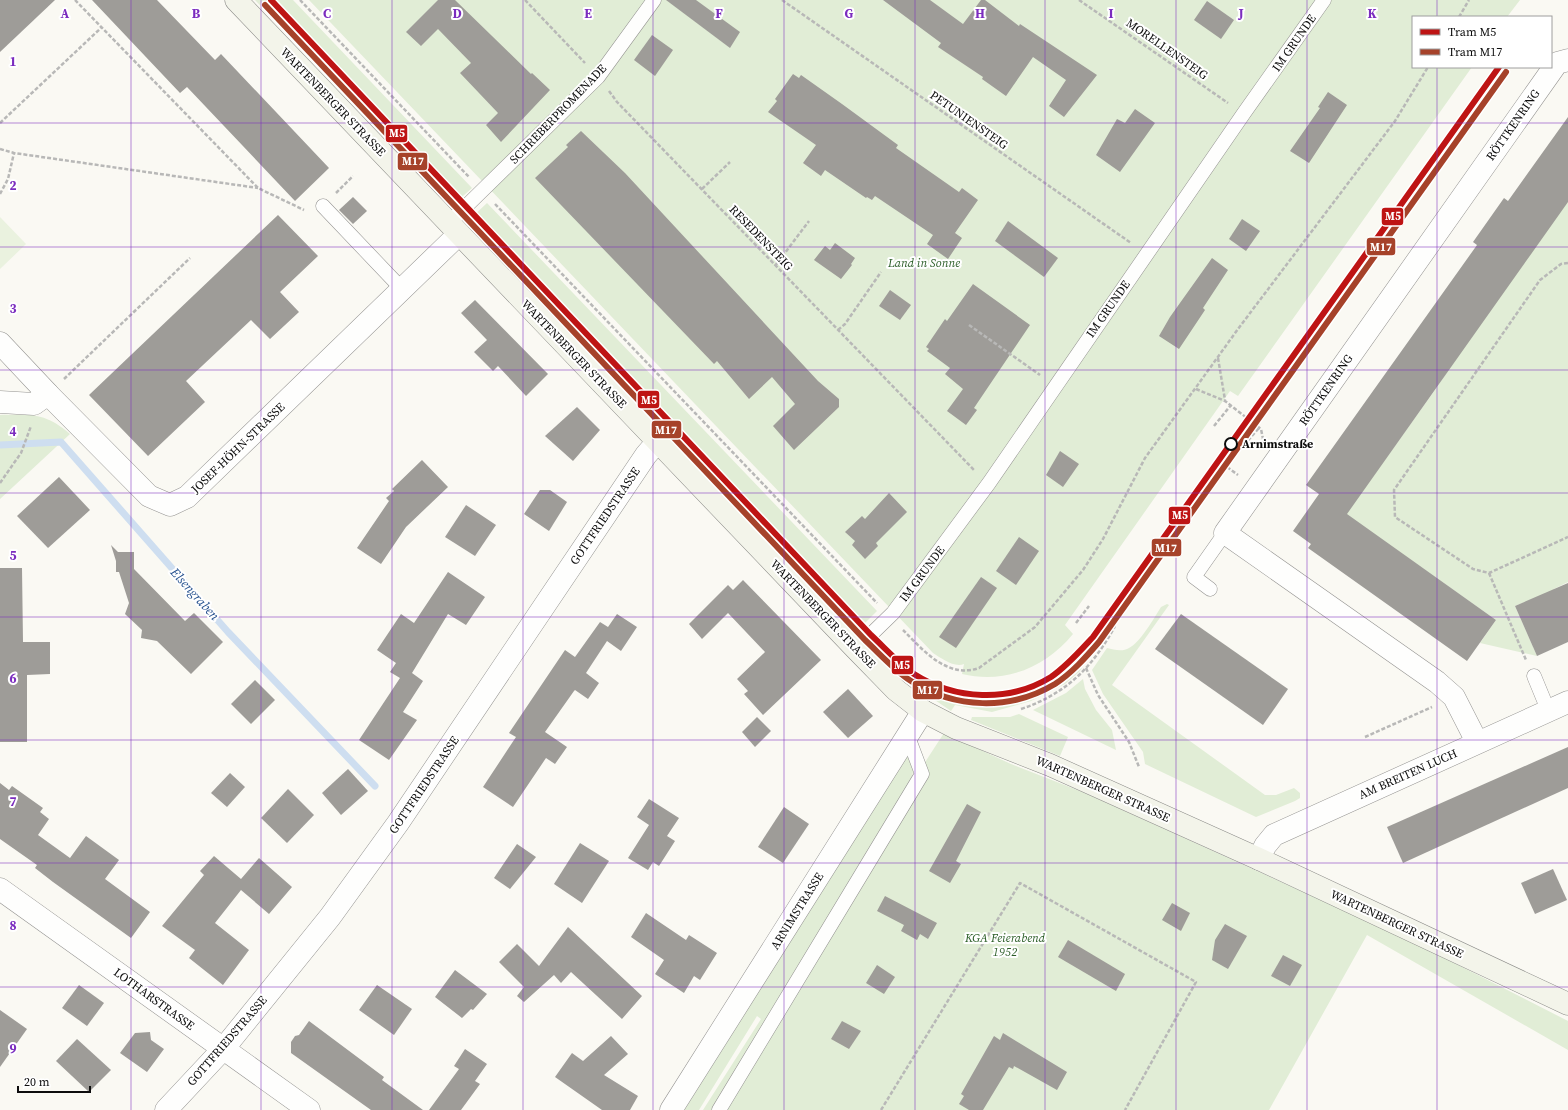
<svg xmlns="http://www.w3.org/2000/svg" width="1568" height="1110" viewBox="0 0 1568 1110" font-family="'Source Serif 4',serif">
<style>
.green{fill:#e1edd6}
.pitch{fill:#eaf2df}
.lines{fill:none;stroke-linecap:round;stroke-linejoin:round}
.stream{stroke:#cedef0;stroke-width:7}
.building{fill:#9e9c98}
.lane-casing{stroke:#949391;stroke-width:15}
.street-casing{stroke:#949391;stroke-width:23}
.secondary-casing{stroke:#8a8a87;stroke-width:23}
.path{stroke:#b8b8b7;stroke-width:2.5;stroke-dasharray:4 2;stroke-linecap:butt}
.lane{stroke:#fefefd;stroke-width:14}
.street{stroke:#fefefd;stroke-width:22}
.secondary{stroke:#f3f4ea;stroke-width:22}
.tram-1-casing{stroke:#fff;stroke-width:9}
.tram-2-casing{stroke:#fff;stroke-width:9}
.tram-1{stroke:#be1414;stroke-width:6}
.tram-2{stroke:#a6422a;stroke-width:6}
.grid{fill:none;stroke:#7b2cbf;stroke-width:1;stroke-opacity:0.55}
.stop-dot{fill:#fff;stroke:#0d0d0d;stroke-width:2}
.labels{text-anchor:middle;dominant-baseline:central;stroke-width:4;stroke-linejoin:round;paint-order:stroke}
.street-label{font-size:12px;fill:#0d0d0d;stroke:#fff}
.park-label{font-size:12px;font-style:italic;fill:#2a5d26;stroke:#fff}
.stop-label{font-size:12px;font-weight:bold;fill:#0d0d0d;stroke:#fff;text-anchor:start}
.water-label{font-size:13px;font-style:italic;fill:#27528f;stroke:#fff}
.grid-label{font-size:13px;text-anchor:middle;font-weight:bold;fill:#7b2cbf;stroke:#fff;stroke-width:4;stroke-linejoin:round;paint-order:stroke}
.line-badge{stroke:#fff;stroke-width:1.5}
.badge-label{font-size:11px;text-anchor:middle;font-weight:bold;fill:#fff}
</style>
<rect width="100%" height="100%" fill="#faf9f3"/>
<g class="green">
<path d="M255,0h38l179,188 -17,15 -10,-2 -19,-22z"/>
<path d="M309,0h1211l-13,17h-94v50h59l-234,329 -8,-5 -165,234 8,9c-28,34 -68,50 -111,40l2,-10c-10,4 -23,-6 -31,-11z"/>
<path d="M1568,192v390l-14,7 3,9h-22l-20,8 22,50 -57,-13 16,-23 -150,-106 89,-124z"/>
<path d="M487,203l390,408 -19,19 -7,-1 -25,-32 -356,-369v-9z"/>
<path d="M0,415c32,0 44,-3 70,19l-70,65z"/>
<path d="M1167,604l2,1 -57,80 153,110h11l18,-7 6,5v5l-5,3 -39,16 -111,-53 -2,-12 -40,-58 -11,-24 15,-22c7,2 16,4 22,0 11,-5 25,-30 32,-41z"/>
<path d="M1096,644l1,2 -18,26 -14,12 -34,17 -39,11 -37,-7 -4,6 -53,-36 -23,-21v-8c14,13 27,26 42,36 41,27 98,27 139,-1 16,-10 28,-23 40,-37z"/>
<path d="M1083,679l2,10 11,21 16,20 4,20 -83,-40 33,-17z"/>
<path d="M1019,714l49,23 -8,19 -89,-36 1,-3h38z"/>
<path d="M944,733l67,31 74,29 324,147 159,81v29l-201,-115 -98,175h-566l58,-91 -4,-3 -58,94h-15l221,-351 3,-2 4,1c4,14 -2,23 -7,35z"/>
</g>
<path class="pitch" d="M0,217l26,27 -26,25z"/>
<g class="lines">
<path class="stream" d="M0,445l61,-3 167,190 147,154"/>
</g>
<g class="building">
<path d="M0,0h55l-55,52z"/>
<path d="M92,0h65l58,60 6,-6 108,114 -34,33 -108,-114 -7,6z"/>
<path d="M438,0h17l76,74 1,-1 18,17 -49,52 -15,-17 12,-12 -38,-40 11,-10 -33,-34 -17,17 -15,-14z"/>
<path d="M666,0h30l44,32 -10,16z"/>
<path d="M883,0h47l33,24 18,-24h4l34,26 1,-2 77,51 -33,42 -15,-11 17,-26 -33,-23 -27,39 -24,-17 1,-2 -45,-30 3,-4z"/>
<path d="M1207,1l27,19 -13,19 -27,-19z"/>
<path d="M652,35l21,15 -18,26 -21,-16z"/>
<path d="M793,74l6,4 2,-3 41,29 56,41 -2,3 63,44 3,-4 16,12 -23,33 7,5 -14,21 -21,-15 6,-9 -58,-39 -3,4 -5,-3 -1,1 -41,-28 -4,6 -18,-13 13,-18 -48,-33 9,-11 -2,-2z"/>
<path d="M1328,92l19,13 -38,58 -19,-12 30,-43 -2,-1z"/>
<path d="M1135,109l20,14 -35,49 -24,-17 21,-36 8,4z"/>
<path d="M1568,117v85l-221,312 149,106 -29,41 -159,-113 3,-4 -18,-13 26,-37 -13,-9 171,-240 -4,-3 31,-44 4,3z"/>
<path d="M581,131l44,42 193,208 21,18v8l-45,43 -21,-24 22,-22 -23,-27 -23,22 -32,-38 -3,3 -179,-186 33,-31 -2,-2z"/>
<path d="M353,197l14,14 -14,13 -14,-14z"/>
<path d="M278,215l40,41 -38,36 19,20 -29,27 -19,-19 -65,61 19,21 -57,54 -59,-61z"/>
<path d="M1242,219l18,12 -14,20 -17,-12z"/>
<path d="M1008,221l50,37 -14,19 -49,-36z"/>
<path d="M835,243l20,15 -4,6 1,1 -11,14 -27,-19 11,-14 5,4z"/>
<path d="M1212,258l16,12 -25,38 2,2 -26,39 -20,-13 11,-19z"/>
<path d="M973,284l57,41 -56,83 3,2 -11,15 -19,-14 16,-22 -18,-15 5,-6 -23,-17 2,-2 -3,-2 19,-28 2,2z"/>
<path d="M890,290l21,15 -11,15 -21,-14z"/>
<path d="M475,300l73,74 -22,22 -28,-30 -5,5 -19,-19 13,-12 -26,-27z"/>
<path d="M577,407l23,23 -27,31 -28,-25z"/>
<path d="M1060,451l19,13 -16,23 -17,-12z"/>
<path d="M422,460l26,27 -42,40 -25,37 -24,-16 32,-47 -3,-3 8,-7 -2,-2z"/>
<path d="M59,477l31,33 -42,38 -31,-32z"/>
<path d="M540,490h10l17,12 -18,29 -25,-17z"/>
<path d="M889,493l18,19 -31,31 2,3 -13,13 -13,-14 3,-4 -10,-9 17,-16 3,3z"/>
<path d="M466,505l30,20 -21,31 -30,-19z"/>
<path d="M1019,537l20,14 -23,34 -20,-14z"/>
<path d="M111,545l7,7h16v17l51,52 9,-8 29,29 -32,32 -34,-33 -16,-3 1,-8 -17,-16 4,-11 -10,-31h-3v-11z"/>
<path d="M0,568h22l1,74h27v32l-23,1v67h-27z"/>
<path d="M448,572l37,25 -19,28 -18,-11 -36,59 11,8 -20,31 14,8 -28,40 -30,-20 41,-62 -10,-6 6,-9 -19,-13 24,-36 13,9z"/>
<path d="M981,577l16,11 -41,60 -17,-11z"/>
<path d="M743,580l78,80 -58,55 -19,-21 4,-3 -11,-12 28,-27 -37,-39 -26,26 -13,-15 39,-39 5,5z"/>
<path d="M1568,583v59l-31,14 -22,-50z"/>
<path d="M617,614l20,13 -16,24 -14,-10 -21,32 13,10 -11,16 -13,-9 -1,1 -29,41 22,15 -12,17 -9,-6 -33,49 -30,-20 33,-50 -7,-4 56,-83 10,7 25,-35 8,5z"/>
<path d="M1181,614l107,75 -25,36 -108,-76z"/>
<path d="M255,680l20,20 -24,24 -20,-20z"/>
<path d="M848,689l25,27 -25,22 -25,-26z"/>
<path d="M757,717l14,14 -16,16 -13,-15z"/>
<path d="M1568,747v41l-165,75 -16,-36z"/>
<path d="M348,769l20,22 -27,24 -19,-22z"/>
<path d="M230,773l15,14 -18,20 -16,-14z"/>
<path d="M0,783l9,7 3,-4 31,22 -3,4 9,7 -11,16 32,23 16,-22 33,24 -14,19 45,33 -19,26 -78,-56 -18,-14 2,-3 -37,-26z"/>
<path d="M288,789l26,26 -27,28 -26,-25z"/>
<path d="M649,799l30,19 -12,18 8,5 -16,25 -6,-4 -5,8 -20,-12 21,-33 -12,-8z"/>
<path d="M967,804l14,8 -25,49 5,3 -11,19 -21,-12z"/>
<path d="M784,807l25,17 -26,39 -25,-16z"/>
<path d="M580,843l29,18 -27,42 -28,-19z"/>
<path d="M517,844l19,13 -26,32 -16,-11z"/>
<path d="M214,856l27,23 18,-21 33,29 -23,27 -28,-24 -26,33 34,27 -26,35 -34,-27 6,-8 -33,-24 42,-51 -4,-4z"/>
<path d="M1553,869l14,31 -32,14 -14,-31z"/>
<path d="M885,896l52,27 -9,16 -8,-5 -3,6 -16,-9 3,-6 -27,-14z"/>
<path d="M1172,903l18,10 -9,18 -19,-11z"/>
<path d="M646,913l40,27 3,-5 28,18 -17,27 -6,-4 -10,17 -29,-19 9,-14 -33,-23z"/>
<path d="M1225,924l22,12 -19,33 -16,-9 3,-20z"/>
<path d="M568,927l74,69 -20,23 -51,-47 -10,11 -7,-8 -30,27 -7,-6 7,-9 -25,-25 18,-18 22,22z"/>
<path d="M1068,940l57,34 -9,17 -58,-34z"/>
<path d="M1283,955l19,10 -12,21 -19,-10z"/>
<path d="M877,965l18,12 -11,17 -18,-11z"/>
<path d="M455,970l32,24 -14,16 -2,-1 -9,9 -27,-21z"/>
<path d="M79,985l25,18 -17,23 -25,-18z"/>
<path d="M377,985l35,24 -18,26 -35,-25z"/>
<path d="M0,1010l27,19 -27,38z"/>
<path d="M309,1021l75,56 -2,3 41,30h-52l-80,-57v-11l4,-6 4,-1z"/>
<path d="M842,1021l19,10 -12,18 -18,-10z"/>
<path d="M150,1032l1,8 13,9 -17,23 -27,-19 15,-20z"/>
<path d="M1003,1033l64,39 -10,18 -43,-24 -1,3 -4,-2 -26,43h-14l-10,-6 5,-8 -3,-2 33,-58 6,4z"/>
<path d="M611,1036l17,18 -24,21 34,21 -8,14h-28l-47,-33 17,-24 11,8z"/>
<path d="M77,1039l34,31 -22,22 -33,-31z"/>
<path d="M465,1049l22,15 -12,17 5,3 -19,26h-32l30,-41 -5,-3z"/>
</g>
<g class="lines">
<defs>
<g id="lane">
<path d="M323,206l79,83"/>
<path d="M449,223l149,-146 56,-77"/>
<path d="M1210,589l-16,-12 31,-44"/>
<path d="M856,649l37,-36 96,-130 255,-370 80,-113"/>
<path d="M1534,676l14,34"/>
<path d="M719,1110l203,-336 -14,-37"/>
</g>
<g id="street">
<path d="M0,343l48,51"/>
<path d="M0,402l34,2 14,-10 101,102 21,9 17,-8 272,-263"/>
<path d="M1477,742l-23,-45 -17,-15 -212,-149 332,-470 11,-3"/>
<path d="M1259,859l6,-13 9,-11 294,-133"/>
<path d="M0,889l309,221"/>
<path d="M166,1110l58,-62 106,-131 68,-94 248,-368 12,-14"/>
<path d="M671,1110l252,-399"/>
</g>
<path id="secondary" d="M236,0l620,649 40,41 27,21 33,17 94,37 209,94 309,145"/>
</defs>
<use href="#lane" class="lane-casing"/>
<use href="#street" class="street-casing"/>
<use href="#secondary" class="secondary-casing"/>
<g class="path">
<path d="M75,0l183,188 46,22"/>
<path d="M300,0l169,177"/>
<path d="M525,0l60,63"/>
<path d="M782,0l349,243"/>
<path d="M1079,0l149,103"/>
<path d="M1459,17l10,-17"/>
<path d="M609,91l8,11 358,369"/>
<path d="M0,123l102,-96"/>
<path d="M0,149l14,4 244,35"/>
<path d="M702,189l28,-27"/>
<path d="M336,193l17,-17"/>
<path d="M0,194l8,-15 6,-26"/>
<path d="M495,204l382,399"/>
<path d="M1568,263l-7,1 -21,16 -146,210 1,27 78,52 16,4 79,-36"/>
<path d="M775,266l34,-45"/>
<path d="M969,325l71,50"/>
<path d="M838,330l7,-6 36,-52"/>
<path d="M1218,358l7,42"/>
<path d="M64,379l126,-121"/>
<path d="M1196,389l29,12 36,28 2,10"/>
<path d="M1214,426l17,-21"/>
<path d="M1244,445l15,-17"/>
<path d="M1227,467l11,8"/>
<path d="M0,483l21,-30 10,-27"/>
<path d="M1489,573l37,87"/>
<path d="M1076,623l13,-17"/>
<path d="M903,630c20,20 44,49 76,38l56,-41 48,-57 20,-31 42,-81 93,-129 157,-208 33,-54"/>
<path d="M1086,668l12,27 31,47 10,25"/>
<path d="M1021,709c45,-15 72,-42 94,-83"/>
<path d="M1365,737l67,-30"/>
<path d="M881,1110l139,-227 176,99 -71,128"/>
</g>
<use href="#lane" class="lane"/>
<use href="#street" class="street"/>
<use href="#secondary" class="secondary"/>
<defs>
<path id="tram-1" d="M271,0l600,635c14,13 27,28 43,39 41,26 95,29 137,3 16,-11 29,-26 42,-40l406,-570"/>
<path id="tram-2" d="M265,5l600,635c15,14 29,30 46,41 44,28 99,30 144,3 17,-11 31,-27 44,-42l407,-570"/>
</defs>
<use href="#tram-1" class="tram-1-casing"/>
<use href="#tram-2" class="tram-2-casing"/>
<use href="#tram-1" class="tram-1"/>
<use href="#tram-2" class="tram-2"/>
</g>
<path class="grid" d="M131,0v1110M261,0v1110M392,0v1110M523,0v1110M653,0v1110M784,0v1110M915,0v1110M1045,0v1110M1176,0v1110M1307,0v1110M1437,0v17M1437,67v1043M0,123h1568M0,247h1568M0,370h1568M0,493h1568M0,617h1568M0,740h1568M0,863h1568M0,987h1568"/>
<circle class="stop-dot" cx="1231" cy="444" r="6"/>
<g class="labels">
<g class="street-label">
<text transform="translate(1294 43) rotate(-55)">IM GRUNDE</text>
<text transform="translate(1167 49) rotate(35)">MORELLENSTEIG</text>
<text transform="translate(333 102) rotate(46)">WARTENBERGER STRASSE</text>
<text transform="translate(558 114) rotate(-46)">SCHREBERPROMENADE</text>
<text transform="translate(969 120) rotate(35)">PETUNIENSTEIG</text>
<text transform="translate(1513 125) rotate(-55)">RÖTTKENRING</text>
<text transform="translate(761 238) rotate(46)">RESEDENSTEIG</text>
<text transform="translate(1108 309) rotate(-55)">IM GRUNDE</text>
<text transform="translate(574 354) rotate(46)">WARTENBERGER STRASSE</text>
<text transform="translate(1326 390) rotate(-55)">RÖTTKENRING</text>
<text transform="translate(238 448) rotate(-44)">JOSEF-HÖHN-STRASSE</text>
<text transform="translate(605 516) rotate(-56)">GOTTFRIEDSTRASSE</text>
<text transform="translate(922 574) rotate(-53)">IM GRUNDE</text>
<text transform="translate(823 614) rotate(46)">WARTENBERGER STRASSE</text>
<text transform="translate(1408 774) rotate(-24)">AM BREITEN LUCH</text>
<text transform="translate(424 785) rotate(-56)">GOTTFRIEDSTRASSE</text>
<text transform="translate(1103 789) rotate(24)">WARTENBERGER STRASSE</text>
<text transform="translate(797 911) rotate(-58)">ARNIMSTRASSE</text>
<text transform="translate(1397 924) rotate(25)">WARTENBERGER STRASSE</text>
<text transform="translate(154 999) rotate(36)">LOTHARSTRASSE</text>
<text transform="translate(227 1041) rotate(-49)">GOTTFRIEDSTRASSE</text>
</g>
<g class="park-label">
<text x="924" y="263">Land in Sonne</text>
<text x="1005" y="938">KGA Feierabend<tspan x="1005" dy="14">1952</tspan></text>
</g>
<g class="stop-label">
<text x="1242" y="444">Arnimstraße</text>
</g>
<g class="water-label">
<text transform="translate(195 594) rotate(48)">Elsengraben</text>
</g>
</g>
<g class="grid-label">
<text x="65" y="18">A</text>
<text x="196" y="18">B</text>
<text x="327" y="18">C</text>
<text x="457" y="18">D</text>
<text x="588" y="18">E</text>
<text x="719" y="18">F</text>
<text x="849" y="18">G</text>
<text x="980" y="18">H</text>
<text x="1111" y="18">I</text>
<text x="1241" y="18">J</text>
<text x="1372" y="18">K</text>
<text x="13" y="66">1</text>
<text x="13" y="190">2</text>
<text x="13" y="313">3</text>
<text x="13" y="436">4</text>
<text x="13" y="560">5</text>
<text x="13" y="683">6</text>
<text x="13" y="806">7</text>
<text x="13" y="930">8</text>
<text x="13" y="1053">9</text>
</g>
<g class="line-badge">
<rect x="385" y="124" width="23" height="19" rx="4" fill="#be1414"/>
<rect x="397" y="152" width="31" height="19" rx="4" fill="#a6422a"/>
<rect x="1381" y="207" width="23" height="19" rx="4" fill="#be1414"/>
<rect x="1366" y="237" width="30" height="19" rx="4" fill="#a6422a"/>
<rect x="637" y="390" width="23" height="19" rx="4" fill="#be1414"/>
<rect x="651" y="420" width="31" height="19" rx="4" fill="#a6422a"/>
<rect x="1168" y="506" width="23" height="19" rx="4" fill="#be1414"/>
<rect x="1151" y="538" width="31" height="19" rx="4" fill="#a6422a"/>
<rect x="891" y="655" width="23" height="20" rx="4" fill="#be1414"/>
<rect x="912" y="680" width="31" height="20" rx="4" fill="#a6422a"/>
</g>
<g class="badge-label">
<text x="397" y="137">M5</text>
<text x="413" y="165">M17</text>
<text x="1393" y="220">M5</text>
<text x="1381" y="251">M17</text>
<text x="649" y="404">M5</text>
<text x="666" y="434">M17</text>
<text x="1180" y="519">M5</text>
<text x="1166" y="552">M17</text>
<text x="902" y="669">M5</text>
<text x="928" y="694">M17</text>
</g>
<rect x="1412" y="16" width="140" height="52" fill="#ffffff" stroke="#9e9e9e"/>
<rect x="1420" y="29" width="20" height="6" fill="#be1414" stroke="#9e9e9e"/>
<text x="1448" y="36" font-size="12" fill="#0d0d0d">Tram M5</text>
<rect x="1420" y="49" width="20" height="6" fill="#a6422a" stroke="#9e9e9e"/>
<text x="1448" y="56" font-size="12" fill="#0d0d0d">Tram M17</text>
<path d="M18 1086v6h72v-6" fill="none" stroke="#0d0d0d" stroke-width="2"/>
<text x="24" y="1086" font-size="12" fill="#0d0d0d" stroke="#ffffff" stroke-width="3" paint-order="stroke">20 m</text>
</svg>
